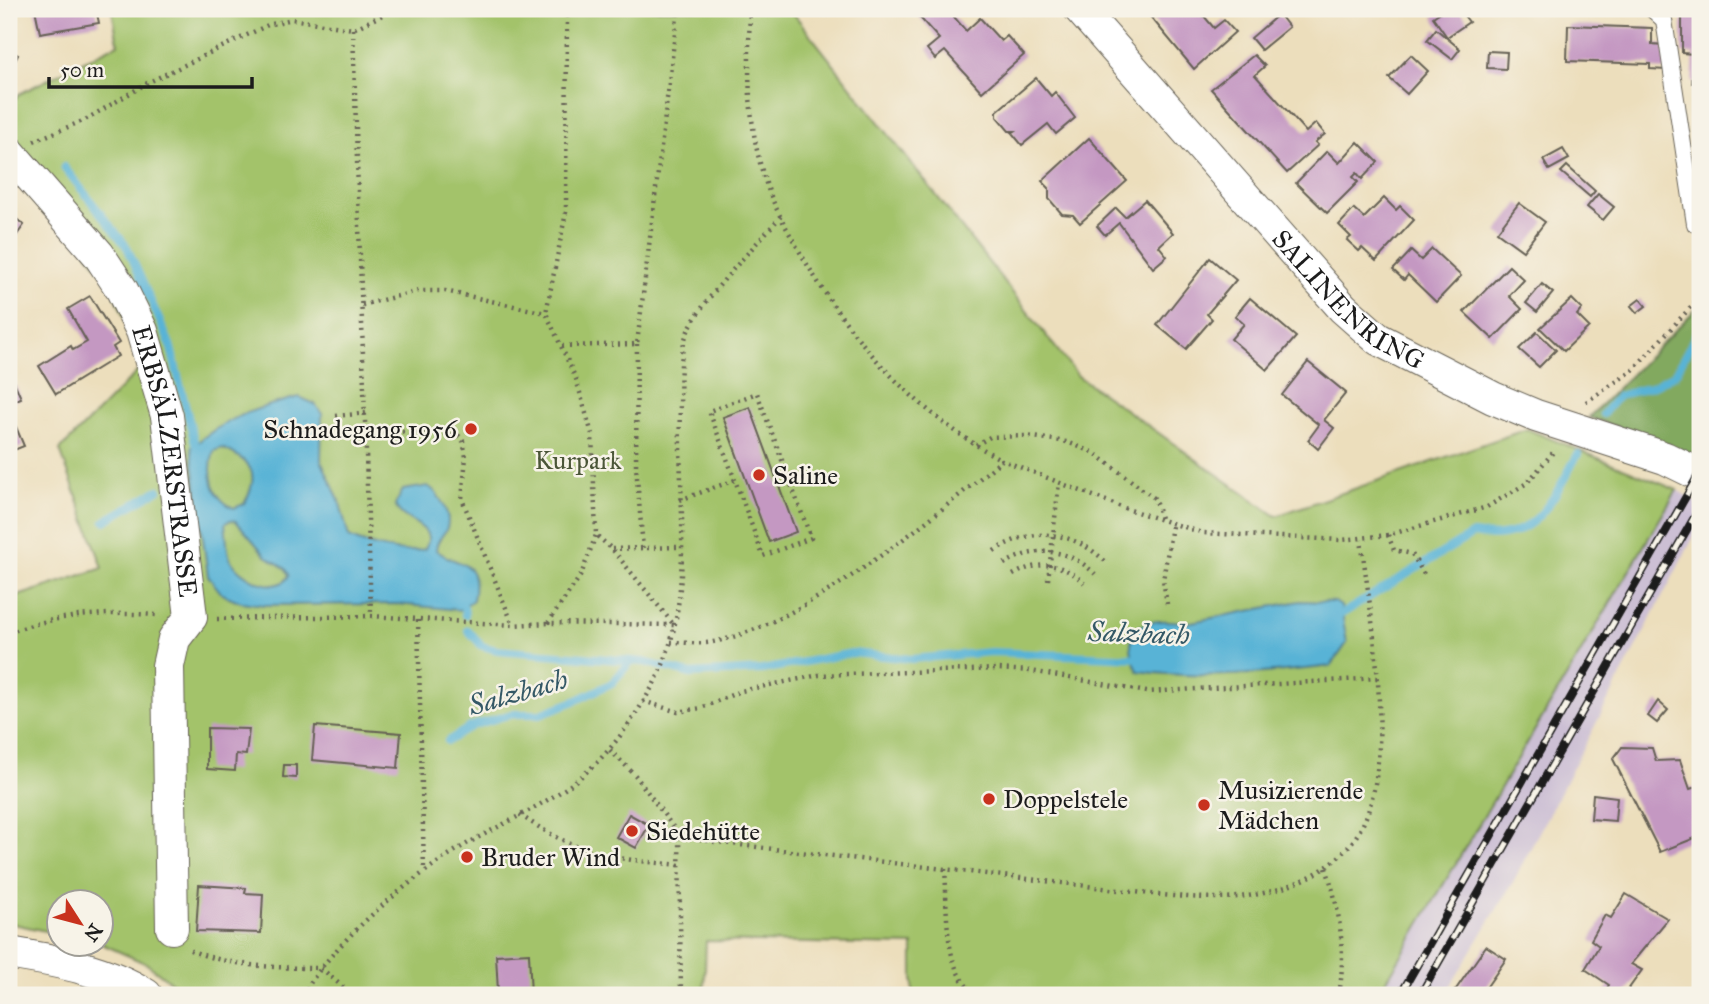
<svg xmlns="http://www.w3.org/2000/svg" width="1709" height="1004" viewBox="0 0 1709 1004" font-family="'IM FELL Great Primer',serif">
<style>
.industrial{fill:#ccbfd4}
.green{fill:#a3c36b;stroke:#607044;stroke-width:2}
.forest{fill:#82a95f;stroke:#4f623e;stroke-width:2}
.water{fill:#58b3d6;stroke:#3a6879;stroke-width:2;fill-rule:evenodd}
.lines{fill:none;stroke-linecap:round;stroke-linejoin:round}
.stream{stroke:#58b3d6;stroke-width:8}
.building{fill:#c498c2}
.service-casing{stroke:#656054;stroke-width:18}
.minor-casing{stroke:#656054;stroke-width:34}
.path{stroke:#656054;stroke-width:4.5;stroke-dasharray:2 5;stroke-linecap:butt}
.service{stroke:#fff;stroke-width:16}
.minor{stroke:#fff;stroke-width:32}
.rail-casing{stroke:#1c1c1c;stroke-width:8}
.rail{stroke:#f7f3e8;stroke-width:5;stroke-dasharray:16;stroke-linecap:butt}
.poi-dot{fill:#c8321e;stroke:#f7f3e8;stroke-width:2.5}
.labels{text-anchor:middle;dominant-baseline:central;stroke-width:5;stroke-linejoin:round;paint-order:stroke}
.street-label{font-size:26px;fill:#1c1c1c;stroke:#f7f3e8}
.poi-label{font-size:26px;fill:#1c1c1c;stroke:#f7f3e8;text-anchor:start}
.park-label{font-size:26px;fill:#4b5638;stroke:#f7f3e8}
.water-label{font-size:28px;font-style:italic;fill:#345866;stroke:#f7f3e8}
</style>
<rect width="100%" height="100%" fill="#f7f3e8"/>
<filter id="ink" filterUnits="userSpaceOnUse"><feTurbulence type="fractalNoise" baseFrequency=".0143" numOctaves="2"/><feDisplacementMap in="SourceGraphic" scale="14" xChannelSelector="R" yChannelSelector="G"/><feConvolveMatrix kernelMatrix="1 2 1 2 8 2 1 2 1" color-interpolation-filters="sRGB"/></filter>
<filter id="wash" filterUnits="userSpaceOnUse"><feTurbulence type="fractalNoise" baseFrequency=".00686" numOctaves="4" result="noise"/><feDisplacementMap in="SourceGraphic" scale="28" xChannelSelector="R" yChannelSelector="G"/><feGaussianBlur stdDeviation="1.57" result="paint"/><feColorMatrix in="noise" values="0 0 0 0 0 0 0 0 0 0 0 0 0 0 0 0 0 1.4 0 .05"/><feComposite in="paint" operator="in"/></filter>
<g filter="url(#wash)">
<rect width="100%" height="100%" fill="#ecdebc"/>
<path class="industrial" d="M1677,490l23,14v21l-187,357 -68,113h-67z"/>
<path class="green" d="M112,9h678l288,367 198,140 251,-87 150,61 -299,505h-465v-50l-207,-4 -2,54h-516l-41,-31 -45,-20v-42h-42l-1,32 -50,-11v-324l94,-31 -43,-118 83,-84 -32,-82 -53,-71 -49,-35v-70l10,-14 99,-50z"/>
<path class="forest" d="M1700,305v144l-3,7 -108,-39z"/>
<g class="water">
<path d="M299,397l16,7 7,10 -1,46 18,40 10,37c19,9 56,18 76,12 14,-25 -23,-25 -30,-44l8,-15 25,-4c11,7 25,30 18,44 -5,8 -9,10 -10,20 22,18 45,7 37,50l-14,10 -62,-6 -133,1 -23,-3 -19,-8 -14,-18 -17,-128c33,-30 65,-40 108,-51zM222,448c30,13 39,26 22,56l-10,4c-22,-9 -27,-36 -20,-57zM230,520l6,1 30,35 20,13 3,6c-11,23 -52,1 -59,-17 -4,-10 -3,-23 -5,-34z"/>
<path d="M1300,601l35,1 6,4 6,37 -16,23c-66,8 -127,14 -193,5 -21,-46 7,-55 48,-48z"/>
</g>
<g class="lines">
<g class="stream">
<path d="M64,167l63,80 43,97 25,100"/>
<path d="M1603,414l15,-18 35,-10 22,-12 25,-47"/>
<path d="M105,521l53,-31"/>
<path d="M464,607l1,8"/>
<path d="M1335,618l138,-84c63,12 79,-35 105,-80"/>
<path d="M468,630l14,16 15,4 147,12 46,12 72,-4 90,-17 60,6 79,-7 148,6"/>
<path d="M448,741l24,-15 39,-12h29l35,-13 37,-18 19,-22"/>
</g>
</g>
<g id="blocks">
<g class="building">
<path d="M35,9h61l3,14 -59,10z"/>
<path d="M916,9h36l-3,2 17,20 14,-13 21,23 6,-5 17,19 -42,37 -37,-41 -10,8 -8,-10 12,-10 -25,-28z"/>
<path d="M1144,9h54l16,19 10,-8 11,12 -41,37z"/>
<path d="M1445,9h14l10,13 -22,15 -14,-20z"/>
<path d="M1682,9h18v74h-8l2,-29 -12,-1z"/>
<path d="M1279,14l10,13 -28,23 -10,-12z"/>
<path d="M1568,25l84,3v16l12,1 2,25 -16,-1v-5l-83,-3z"/>
<path d="M1436,29l24,20 -8,10 -25,-19z"/>
<path d="M9,50l9,5 -9,18z"/>
<path d="M1488,51l19,1 -1,17 -19,-1z"/>
<path d="M1254,55l11,11 -10,9 51,57 10,-9 9,11 -10,8 3,3 -31,28 -76,-84z"/>
<path d="M1411,55l17,16 -21,23 -18,-16z"/>
<path d="M1036,78l15,18 4,-4 20,26 -19,16 -8,-10 -26,21 -10,-12 3,-2h-6l-12,-14v-6z"/>
<path d="M1089,138l38,43 -47,42 -7,-8 -11,-1 -13,-15v-11l-7,-7z"/>
<path d="M1358,142l20,20 -16,17 -5,-6 -4,4 5,5 -31,31 -31,-30 31,-32 12,12z"/>
<path d="M1563,149l6,10 -20,11 -6,-10z"/>
<path d="M1567,166l28,25 -5,6 -29,-25z"/>
<path d="M1598,194l16,13 -11,13 -16,-13z"/>
<path d="M1384,198l12,12 4,-4 14,14 -38,41 -14,-13 -3,3 -12,-11 4,-3 -12,-12 15,-16 10,9z"/>
<path d="M1145,200l28,33 -14,13 8,10 -14,12 -34,-45 -14,12 -8,-9 19,-18 9,9z"/>
<path d="M1519,203l26,19 -22,29 -26,-19z"/>
<path d="M9,213l15,12 -15,21z"/>
<path d="M1432,249l29,27 -25,26 -28,-27 -4,5 -11,-10 18,-19 10,9z"/>
<path d="M1210,258l26,22 -29,34 5,5 -26,30 -29,-24z"/>
<path d="M1509,266l15,14 -15,16 13,13 -29,30 -29,-27z"/>
<path d="M1542,284l11,9 -16,19 -11,-9z"/>
<path d="M90,296l29,47 -6,4 5,9 -62,38 -17,-28 32,-20 2,4 14,-8 -19,-33z"/>
<path d="M1250,298l46,39 -29,33 -36,-31 13,-15 -9,-8z"/>
<path d="M1572,299l10,10 -5,6 12,12 -25,24 -24,-23z"/>
<path d="M1640,299l6,7 -9,7 -6,-7z"/>
<path d="M1537,332l19,18 -17,17 -20,-18z"/>
<path d="M1308,362l38,31 -22,27 10,8 -16,21 -10,-9 11,-15 -37,-30z"/>
<path d="M12,377l9,21 -9,4 -3,-9v-14z"/>
<path d="M750,407l46,125 -27,10 -46,-125z"/>
<path d="M16,427l8,19 -15,6v-21z"/>
<path d="M1658,701l10,9 -11,13 -9,-7z"/>
<path d="M315,726l86,7 -3,35 -86,-8z"/>
<path d="M207,728l42,1 -3,26 -10,-1 -1,17 -28,-2z"/>
<path d="M1622,747l30,1 4,13 24,-1 10,29 6,-2 4,5v44l-40,16 -47,-93z"/>
<path d="M284,765h12v13l-13,-1z"/>
<path d="M1593,794l24,3 -2,24 -24,-2z"/>
<path d="M629,814l20,11 -13,23 -20,-11z"/>
<path d="M199,885l47,3 -1,5 18,1 -2,39 -65,-2z"/>
<path d="M1626,894l42,25 -37,45 11,6 -17,24 3,1h-25l6,-10 -24,-16 14,-23 -8,-6 14,-25 6,3z"/>
<path d="M1486,946l20,13 -25,36h-29z"/>
<path d="M529,953l2,42h-64l31,-3 -2,-37z"/>
</g>
</g>
</g>
<g filter="url(#ink)">
<use href="#blocks" fill-opacity="0" stroke="#656054" stroke-width="2"/>
<g class="lines">
<defs>
<path id="service" d="M1652,9l12,11 31,204"/>
<g id="minor">
<path id="s1" d="M1080,9l263,299 35,31 115,59 43,18 129,42 35,17"/>
<path id="s2" d="M9,152l90,103 23,35 20,41 25,85 24,201 -17,22 -6,27 4,262"/>
<path d="M9,953c47,8 97,16 137,42"/>
</g>
</defs>
<use href="#service" class="service-casing"/>
<use href="#minor" class="minor-casing"/>
<g class="path">
<path d="M567,9l-1,203 -20,101 30,66 16,55 4,101 16,14 62,76"/>
<path d="M750,9c-2,55 -3,115 14,168 8,27 23,52 37,77 50,86 112,158 201,206"/>
<path d="M353,29l18,587"/>
<path d="M34,141l51,-21 64,-38 119,-57 24,-6 61,10 42,-20"/>
<path d="M362,305l56,-14h27l101,22"/>
<path d="M637,344l-1,122 7,82"/>
<path d="M562,346l75,-2 41,-335"/>
<path d="M1586,402l46,-31 68,-74"/>
<path d="M336,416l31,-3"/>
<path d="M367,431l75,2 17,3 4,5 3,16 -4,42 51,126"/>
<path d="M976,445l14,-8 37,-1 40,6 26,10 61,46 8,23"/>
<path d="M680,500l55,-20 28,76 48,-18 -54,-145 -48,18 26,69"/>
<path d="M1388,535l6,15 18,4 13,22"/>
<path d="M612,549l67,-2"/>
<path d="M994,551c39,-26 81,-20 114,13"/>
<path d="M1004,564c32,-19 65,-16 91,10"/>
<path d="M1013,575c26,-15 50,-13 71,8"/>
<path d="M1048,580l11,-97"/>
<path d="M1167,604l-4,-24 9,-54"/>
<path d="M217,619l154,-3 142,9 35,-2 126,2"/>
<path d="M418,620l6,251"/>
<path d="M548,623l33,-48 15,-40"/>
<path d="M9,633c46,-19 98,-21 147,-18"/>
<path d="M671,642c13,0 29,3 42,0 92,-18 217,-122 289,-182l122,48 79,25 138,7 47,-5 99,-28 40,-24 28,-33"/>
<path d="M643,701l35,11 23,-4 40,-17 78,-16 179,-6 33,2 116,21 230,-14"/>
<path d="M610,750l25,25 44,60 2,160"/>
<path d="M520,815c61,41 88,43 160,50"/>
<path d="M679,835l36,7c116,14 231,27 347,41 54,6 134,20 185,13 44,-6 93,-27 114,-68 36,-68 10,-212 0,-288"/>
<path d="M1326,868c14,40 20,85 13,127"/>
<path d="M945,869c3,36 -4,110 35,126"/>
<path d="M190,950c40,17 89,18 131,18l31,27"/>
<path d="M303,995c28,-51 107,-117 157,-147 38,-23 83,-41 118,-69 31,-24 53,-56 73,-90 47,-79 26,-196 29,-285 1,-22 -1,-47 6,-68 11,-32 71,-92 95,-120"/>
</g>
<use href="#service" class="service"/>
<use href="#minor" class="minor"/>
<defs>
<g id="rail">
<path d="M1400,995l300,-523"/>
<path d="M1420,995l280,-488"/>
</g>
</defs>
<use href="#rail" class="rail-casing"/>
<use href="#rail" class="rail"/>
</g>
</g>
<g class="poi-dot">
<circle cx="471" cy="429" r="7"/>
<circle cx="759" cy="475" r="7"/>
<circle cx="989" cy="799" r="7"/>
<circle cx="1204" cy="805" r="7"/>
<circle cx="632" cy="831" r="7"/>
<circle cx="467" cy="857" r="7"/>
</g>
<g class="labels">
<g class="street-label">
<text stroke="none"><textPath href="#s1" startOffset="397">SALINENRING</textPath></text>
<text stroke="none"><textPath href="#s2" startOffset="357">ERBSÄLZERSTRASSE</textPath></text>
</g>
<g class="poi-label">
<text x="457" y="429" text-anchor="end">Schnadegang 1956</text>
<text x="773" y="475">Saline</text>
<text x="1218" y="790">Musizierende<tspan x="1218" dy="30">Mädchen</tspan></text>
<text x="1003" y="799">Doppelstele</text>
<text x="646" y="831">Siedehütte</text>
<text x="481" y="857">Bruder Wind</text>
</g>
<g class="park-label">
<text x="578" y="460">Kurpark</text>
</g>
<g class="water-label">
<text transform="translate(1139 633) rotate(2)">Salzbach</text>
<text transform="translate(518 692) rotate(-16)">Salzbach</text>
</g>
</g>
<rect width="1709" height="1004" fill="none" stroke="#f7f3e8" stroke-width="35"/>
<g transform="translate(80 923) rotate(126)"><circle r="33" fill="#f7f3e8" stroke="#9f9d96" stroke-width="2"/>
<path d="M0-5L12 26L0 18L-12 26Z" fill="#c8321e"/>
<text y="-10" font-size="19" font-weight="bold" text-anchor="middle" fill="#1c1c1c">N</text>
</g>
<path d="M49 77v10h203v-10" fill="none" stroke="#1c1c1c" stroke-width="3.5"/>
<text x="60" y="77" font-size="21" fill="#1c1c1c" stroke="#f7f3e8" stroke-width="5" paint-order="stroke">50 m</text>
</svg>
